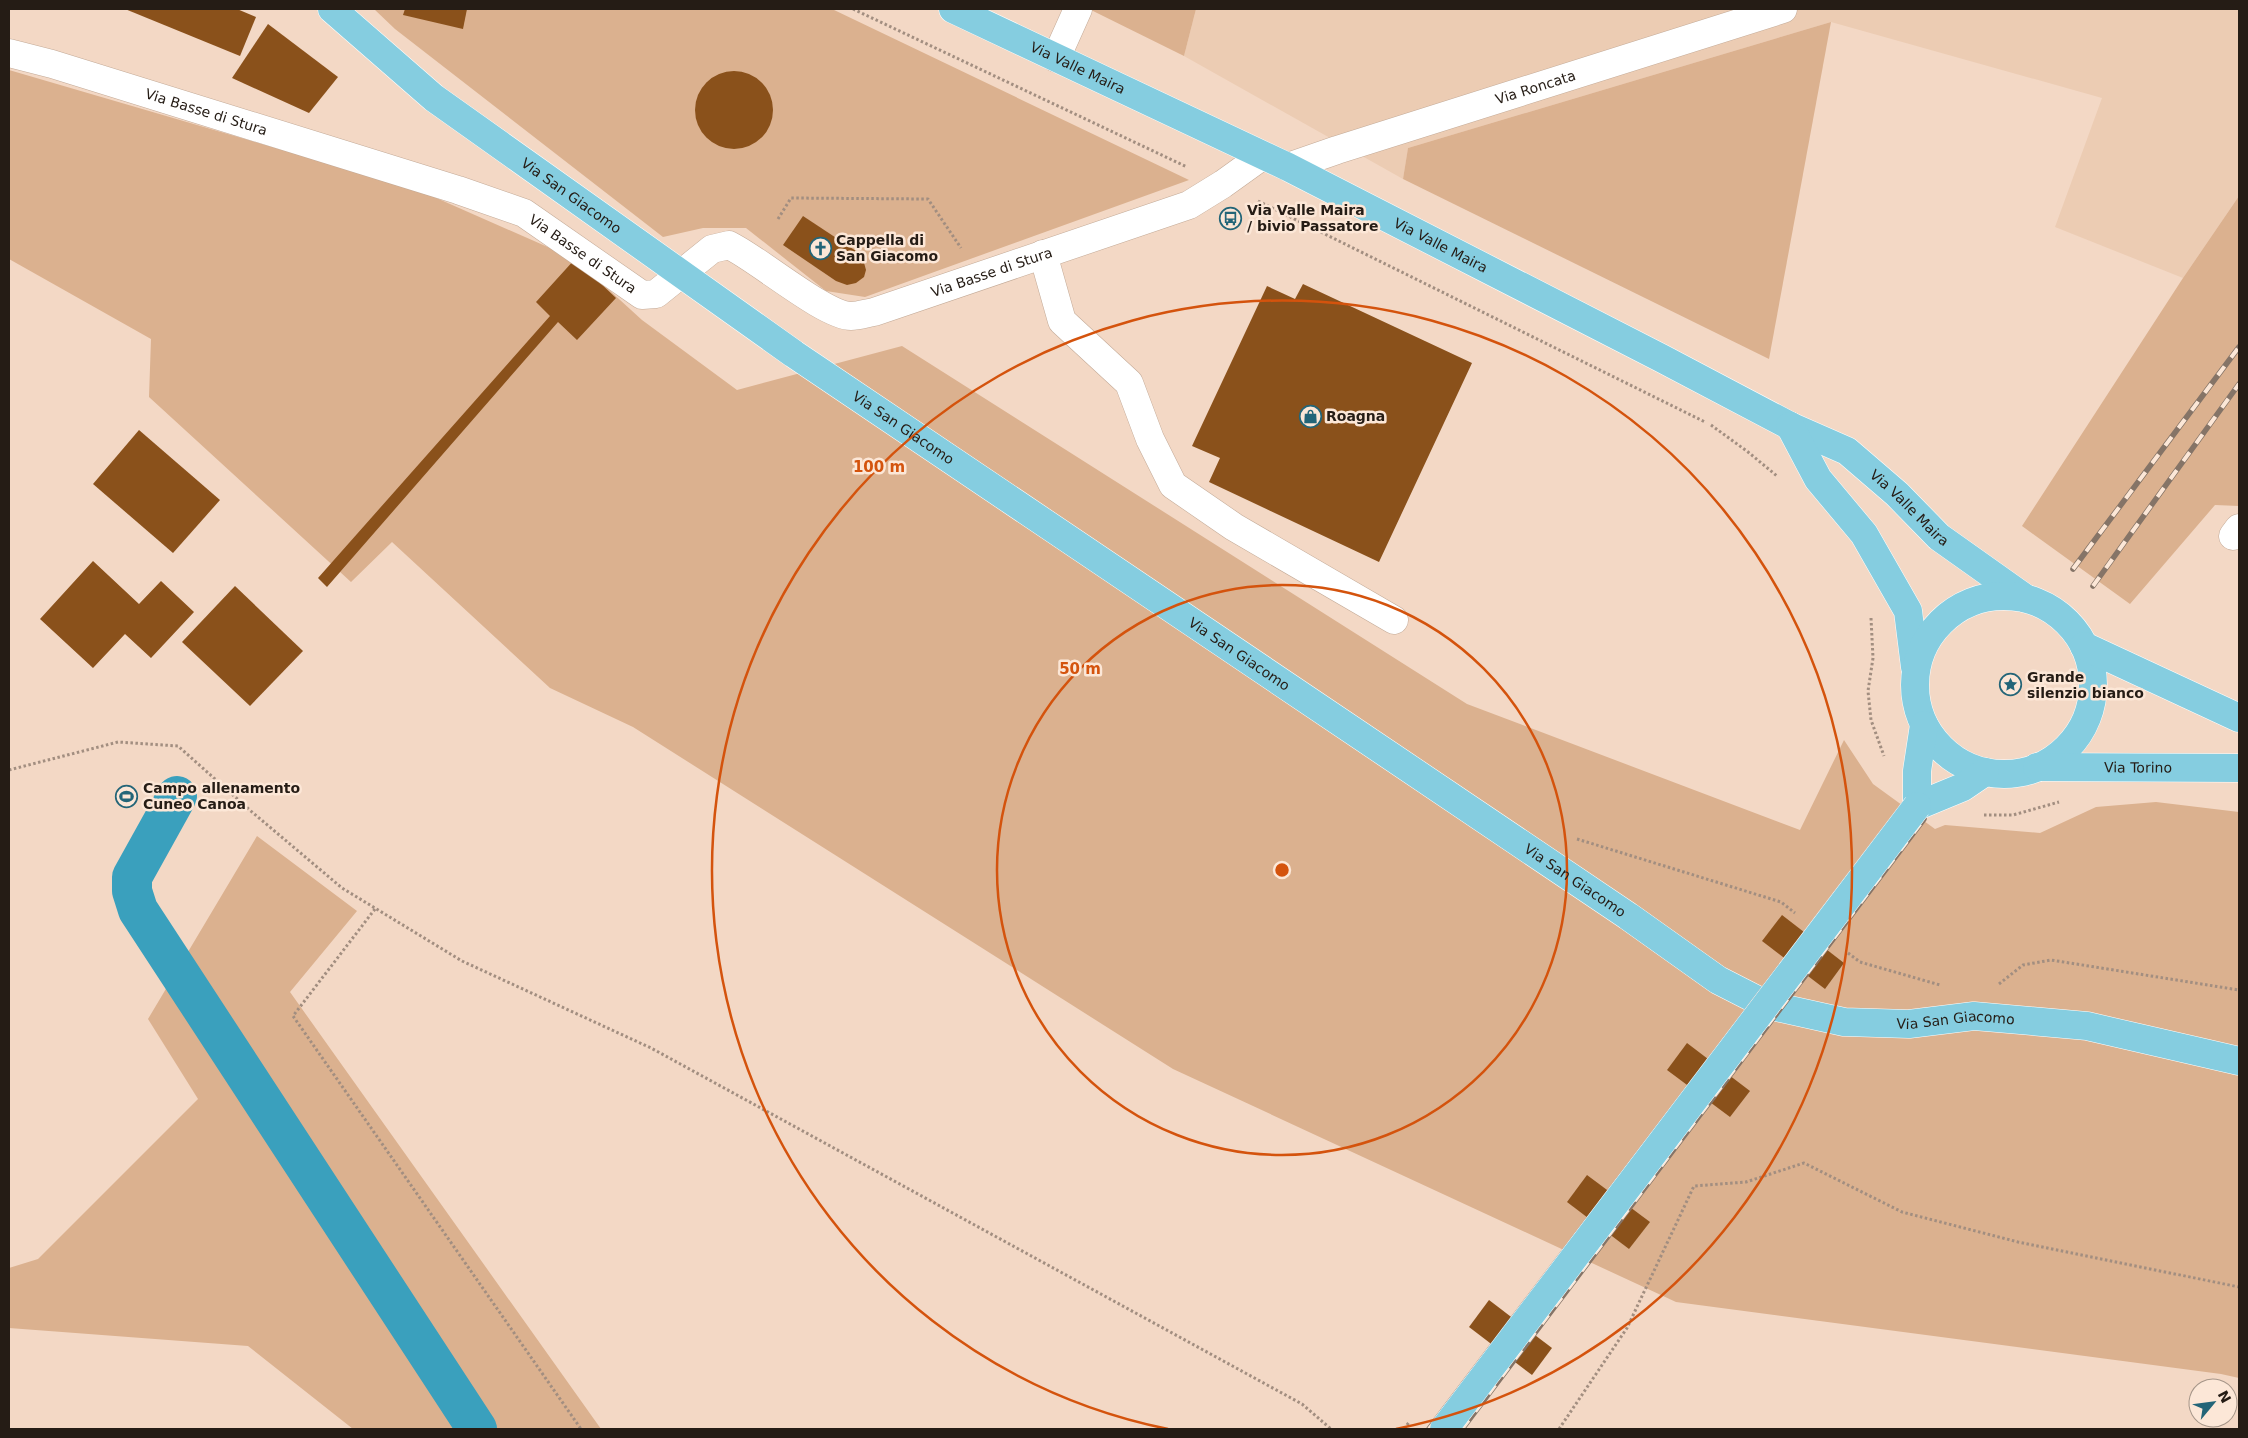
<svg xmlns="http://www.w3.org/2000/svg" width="2248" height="1438" viewBox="0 0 2248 1438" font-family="'DejaVu Sans',sans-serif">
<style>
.built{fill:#ecccb3}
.green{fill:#dbb18f}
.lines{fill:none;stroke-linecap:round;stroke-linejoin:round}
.canal{stroke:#3aa0bd;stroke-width:40}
.building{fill:#8a511b}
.minor-casing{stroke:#c3aa97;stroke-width:29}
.major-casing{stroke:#fff;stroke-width:29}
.path{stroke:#a28e80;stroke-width:3;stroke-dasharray:2.5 2.5;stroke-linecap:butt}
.minor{stroke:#fff;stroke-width:28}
.major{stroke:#85cde0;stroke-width:28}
.rail-casing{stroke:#857467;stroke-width:5.5}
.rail{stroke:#fce7d7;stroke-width:4;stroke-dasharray:11;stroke-linecap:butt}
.major-bridge-casing{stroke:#fff;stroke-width:29;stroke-linecap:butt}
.path-bridge{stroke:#a28e80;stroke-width:3;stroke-dasharray:2.5 2.5;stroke-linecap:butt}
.major-bridge{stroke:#85cde0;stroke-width:28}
.ring{fill:none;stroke:#d4530d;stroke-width:2.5}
.labels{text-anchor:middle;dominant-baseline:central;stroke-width:5;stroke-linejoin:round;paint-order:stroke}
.street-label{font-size:14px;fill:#251c15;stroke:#fce7d7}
.poi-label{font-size:14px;font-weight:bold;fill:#251c15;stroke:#fce7d7;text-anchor:start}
.centre{fill:#d4530d;stroke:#fce7d7;stroke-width:2.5}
.ring-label{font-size:15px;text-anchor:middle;font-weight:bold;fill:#d4530d;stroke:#fce7d7;stroke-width:5;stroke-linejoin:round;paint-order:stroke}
</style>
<rect width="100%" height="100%" fill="#f3d8c5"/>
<path class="built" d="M1196,9h1043v187l-56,82 -128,-51 47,-129 -271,-76 -423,126 -5,31 -219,-123z"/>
<g class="green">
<path d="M374,9h458l357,171 -324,117 -39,-6 -80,-63h-43l-40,9 -268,-208z"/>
<path d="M1089,9h107l-12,47z"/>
<path d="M1831,22l-62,337 -366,-180 5,-31z"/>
<path d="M9,70l407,119 159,70 67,61 95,70 165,-44 565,358 333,126 44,-90 29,44 62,45 10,-4 95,8 56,-26 60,-5 83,10v566l-18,-4 -545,-72 -503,-233 -540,-342 -83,-39 -158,-146 -41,40 -202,-185 2,-58 -142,-80z"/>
<path d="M2239,196v310l-24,-1 -85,99 -108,-78 161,-248z"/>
<path d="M257,836l100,75 -67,81 311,437h-248l-105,-83 -239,-18v-60l29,-9 160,-160 -50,-80z"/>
</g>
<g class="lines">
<path class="canal" d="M177,796l-45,81v14l6,19 339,519"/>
</g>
<g class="building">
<path d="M125,9h112l19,8 -16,39z"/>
<path d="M405,9h62l-4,20 -60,-14z"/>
<path d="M268,24l70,53 -29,36 -77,-35z"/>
<circle cx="734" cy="110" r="39"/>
<path d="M803,216l53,35 7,8 3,11 -2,7 -8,6 -9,2 -11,-4 -53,-36z"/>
<path d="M575,259l41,39 -39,42 -19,-18 -231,265 -9,-9 232,-262 -14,-14z"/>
<path d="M1303,284l169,79 -93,199 -170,-80 11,-24 -28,-12 75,-160 28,13z"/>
<path d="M139,430l81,70 -47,53 -80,-69z"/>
<path d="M93,561l46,43 22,-23 33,31 -43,46 -26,-24 -32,34 -53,-49z"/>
<path d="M235,586l68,65 -53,55 -68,-64z"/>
<path d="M1782,915l62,48 -19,26 -63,-48z"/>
<path d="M1687,1043l63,48 -20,26 -63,-47z"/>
<path d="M1587,1175l63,47 -21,27 -62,-47z"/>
<path d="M1489,1300l63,48 -20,27 -63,-48z"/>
</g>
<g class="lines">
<defs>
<g id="minor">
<path id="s1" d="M9,53l43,11 406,126 66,23 118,82 14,-1 56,-45 17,-4c29,14 96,71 122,71 8,0 16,-3 23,-4l315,-107 34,-21 39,-28"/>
<path d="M1056,58l22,-49"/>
<path id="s2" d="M1288,167l49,-17 446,-141"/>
<path d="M1043,254l19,67 67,62 21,56 23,46 61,42 160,93"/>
<path d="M2233,536l6,-8"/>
</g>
<g id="major">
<path id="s3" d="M332,9l102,89 360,256 834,562 90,64 49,25 77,17 65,2 65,-8 113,10 152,35"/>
<path id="s4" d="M953,9l335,158 373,191 129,68 57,25 50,43 42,43 86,61"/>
<path d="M1790,426l28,53 46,55 44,77 7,56"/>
<circle cx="2004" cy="685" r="89"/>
<path d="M2084,646l155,72"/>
<path d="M1924,725l-7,46v35l46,-19 22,-15"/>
<path id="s5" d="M2037,767l202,1"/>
</g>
</defs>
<use href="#minor" class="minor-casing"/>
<use href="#major" class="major-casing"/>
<g class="path">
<path d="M853,9l334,158"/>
<path d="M1258,201l447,221"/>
<path d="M778,219l13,-21 137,1 33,49"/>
<path d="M1711,425l37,27 29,24"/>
<path d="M1871,618l2,40 -5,33 3,29 13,36"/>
<path d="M9,770l109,-28 60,4 74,66 90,76 120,73 189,87 651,356 29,25"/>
<path d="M1984,815h29l46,-13"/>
<path d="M1577,839l204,63 14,11"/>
<path d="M375,909l-82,107 288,413"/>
<path d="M1848,953l12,9 80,23"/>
<path d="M1999,984l24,-19 28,-5 188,30"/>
<path d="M1559,1429l68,-101 67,-142 52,-4 58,-19 98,49 116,30 221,45"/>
</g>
<use href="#minor" class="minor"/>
<use href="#major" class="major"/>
<defs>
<g id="rail">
<path d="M2073,569l166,-222"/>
<path d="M2093,586l146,-202"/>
<path d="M1429,1429l475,-625"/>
<path d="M1462,1429l462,-610"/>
</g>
</defs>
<use href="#rail" class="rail-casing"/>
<use href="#rail" class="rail"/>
<defs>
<path id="major-bridge" d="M1444,1429l473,-623"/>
</defs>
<use href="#major-bridge" class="major-bridge-casing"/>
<path class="path-bridge" d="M1404,1429l6,-8"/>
<use href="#major-bridge" class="major-bridge"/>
</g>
<g class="ring">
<circle cx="1282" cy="870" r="285"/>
<path d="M1168 1429A570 570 0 1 1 1396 1429"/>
</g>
<defs>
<symbol id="bus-ring" viewBox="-11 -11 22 22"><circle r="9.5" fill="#fce7d7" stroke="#236578" stroke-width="1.5"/><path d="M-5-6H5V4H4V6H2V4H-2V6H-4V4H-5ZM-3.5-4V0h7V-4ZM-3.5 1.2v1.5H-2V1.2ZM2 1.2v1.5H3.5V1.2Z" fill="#236578"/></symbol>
<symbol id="church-ring" viewBox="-11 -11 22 22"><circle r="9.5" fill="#fce7d7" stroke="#236578" stroke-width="1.5"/><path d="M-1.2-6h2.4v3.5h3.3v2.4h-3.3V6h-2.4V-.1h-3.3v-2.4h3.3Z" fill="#236578"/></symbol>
<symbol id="shop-ring" viewBox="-11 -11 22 22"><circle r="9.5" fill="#fce7d7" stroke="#236578" stroke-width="1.5"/><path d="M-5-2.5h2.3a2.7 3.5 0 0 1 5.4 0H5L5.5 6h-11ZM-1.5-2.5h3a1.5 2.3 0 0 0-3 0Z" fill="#236578"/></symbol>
<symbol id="sight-ring" viewBox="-11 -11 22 22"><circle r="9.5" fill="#fce7d7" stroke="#236578" stroke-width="1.5"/><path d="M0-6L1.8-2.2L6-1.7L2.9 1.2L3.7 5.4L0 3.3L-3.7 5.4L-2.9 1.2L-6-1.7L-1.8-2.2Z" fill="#236578"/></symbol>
<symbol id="stadium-ring" viewBox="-11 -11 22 22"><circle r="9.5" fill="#fce7d7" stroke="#236578" stroke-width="1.5"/><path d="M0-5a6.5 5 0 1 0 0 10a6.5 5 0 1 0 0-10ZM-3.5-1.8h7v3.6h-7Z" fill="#236578"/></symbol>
</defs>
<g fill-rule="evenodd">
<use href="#bus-ring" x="1218" y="206" width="25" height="25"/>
<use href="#church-ring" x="808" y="236" width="25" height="25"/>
<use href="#shop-ring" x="1298" y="404" width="25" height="25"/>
<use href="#sight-ring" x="1998" y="672" width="25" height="25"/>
<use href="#stadium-ring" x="114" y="784" width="25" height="25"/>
</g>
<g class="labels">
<g class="street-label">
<text stroke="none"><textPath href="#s4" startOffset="138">Via Valle Maira</textPath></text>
<text stroke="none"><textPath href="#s2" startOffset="260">Via Roncata</textPath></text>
<text stroke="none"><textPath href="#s1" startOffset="206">Via Basse di Stura</textPath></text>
<text stroke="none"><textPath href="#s3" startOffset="304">Via San Giacomo</textPath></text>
<text stroke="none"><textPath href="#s4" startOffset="542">Via Valle Maira</textPath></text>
<text stroke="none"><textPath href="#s1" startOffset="611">Via Basse di Stura</textPath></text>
<text stroke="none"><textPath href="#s1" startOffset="1076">Via Basse di Stura</textPath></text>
<text stroke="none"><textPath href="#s3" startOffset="709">Via San Giacomo</textPath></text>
<text stroke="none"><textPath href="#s4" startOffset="1082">Via Valle Maira</textPath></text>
<text stroke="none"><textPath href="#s3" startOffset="1114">Via San Giacomo</textPath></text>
<text stroke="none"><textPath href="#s5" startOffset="101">Via Torino</textPath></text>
<text stroke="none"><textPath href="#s3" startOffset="1519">Via San Giacomo</textPath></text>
<text stroke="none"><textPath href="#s3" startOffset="1939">Via San Giacomo</textPath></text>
</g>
<g class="poi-label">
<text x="1247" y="210">Via Valle Maira<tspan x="1247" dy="16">/ bivio Passatore</tspan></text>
<text x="836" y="240">Cappella di<tspan x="836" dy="16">San Giacomo</tspan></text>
<text x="1326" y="416">Roagna</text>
<text x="2027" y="677">Grande<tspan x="2027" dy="16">silenzio bianco</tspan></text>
<text x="143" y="788">Campo allenamento<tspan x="143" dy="16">Cuneo Canoa</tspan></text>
</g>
</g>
<circle cx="1282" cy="870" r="8" class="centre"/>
<g class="ring-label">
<text x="879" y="472">100 m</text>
<text x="1080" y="674">50 m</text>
</g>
<rect width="2248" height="1438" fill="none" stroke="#251c15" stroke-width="20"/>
<g transform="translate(2213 1403) rotate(61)"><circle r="24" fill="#fce7d7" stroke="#a69689"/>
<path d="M0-4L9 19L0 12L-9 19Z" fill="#236578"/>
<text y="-8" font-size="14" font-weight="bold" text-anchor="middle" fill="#251c15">N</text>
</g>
</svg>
